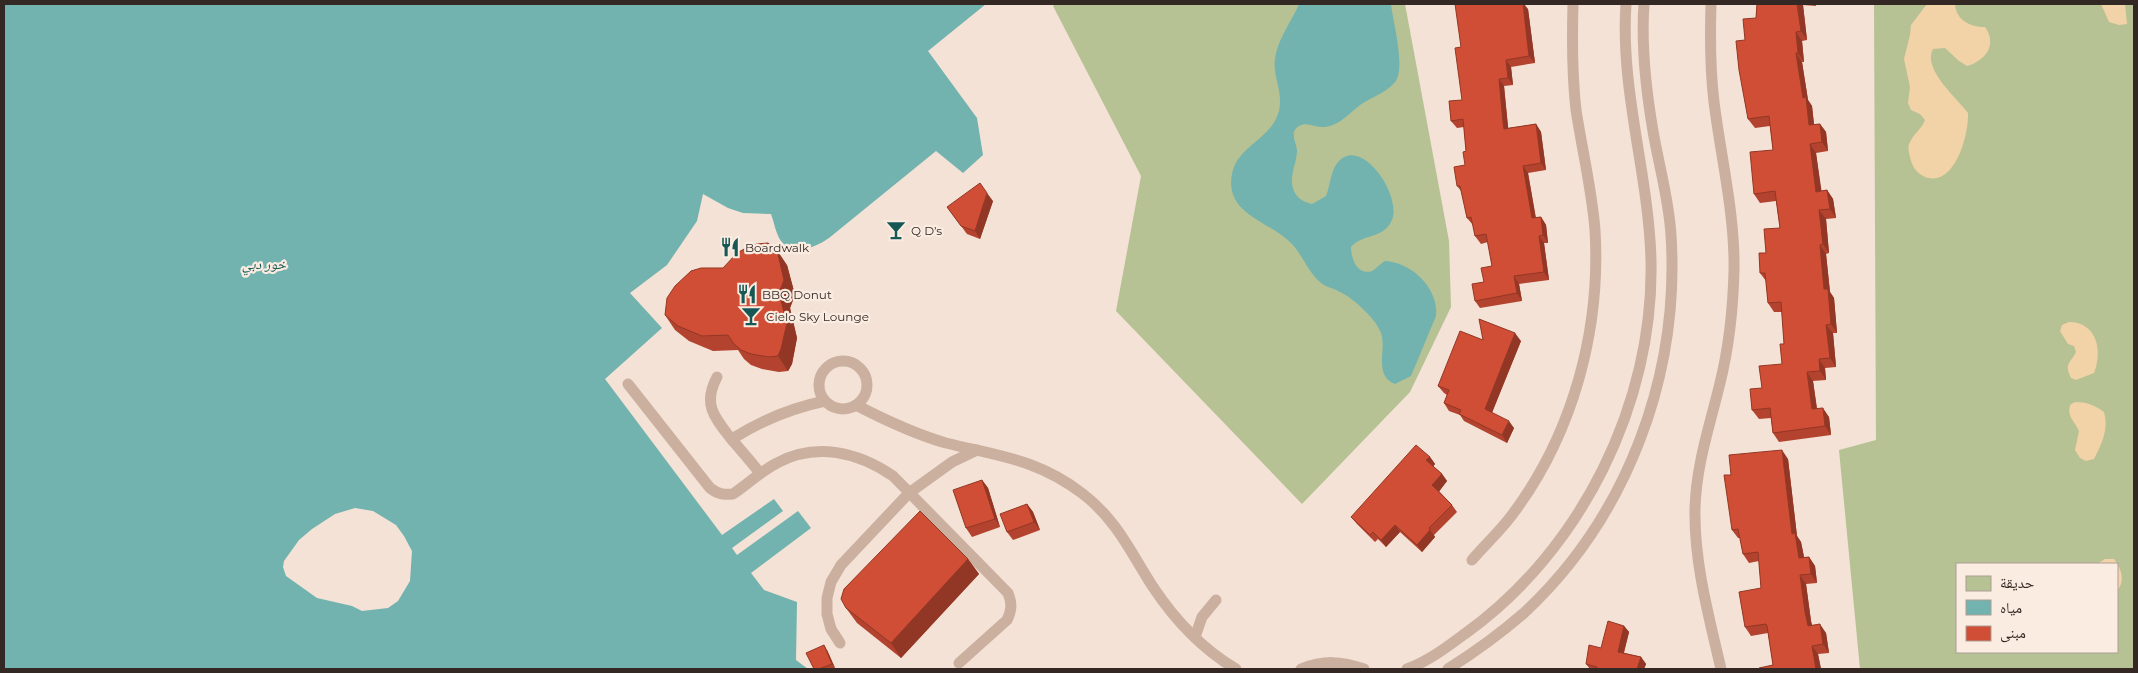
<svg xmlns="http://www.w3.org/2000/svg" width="2138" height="673" viewBox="0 0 2138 673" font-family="Montserrat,'Noto Naskh Arabic',sans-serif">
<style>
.green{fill:#b6c294;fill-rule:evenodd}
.sand{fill:#f2d2a7}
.water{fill:#72b2af;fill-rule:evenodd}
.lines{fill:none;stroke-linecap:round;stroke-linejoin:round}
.service{stroke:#cbb0a0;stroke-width:11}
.wall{fill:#b3432e}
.shaded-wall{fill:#923725}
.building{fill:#d04e35;stroke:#923725}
.labels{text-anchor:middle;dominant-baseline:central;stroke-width:4.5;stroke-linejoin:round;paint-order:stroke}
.poi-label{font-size:12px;fill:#342824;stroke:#faece1;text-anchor:start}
.water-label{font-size:14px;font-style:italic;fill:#175857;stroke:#faece1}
</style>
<rect width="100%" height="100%" fill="#f3e2d5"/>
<g class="green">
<path d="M1055,4h350l44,237 2,66 -41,85 -108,112 -186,-193 25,-135 -88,-170z"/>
<path d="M1874,4h260v665h-274l-21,-219 37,-10zM1957,564h160v88h-160z"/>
</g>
<g class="sand">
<path d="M1927,4h28c1,16 15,23 30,23 13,18 0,34 -18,39l-8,-5 -14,-13 -12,1c-11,20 24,49 35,64 1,21 -13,75 -43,64 -9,-4 -13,-11 -15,-20 -1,-5 -3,-10 0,-15 4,-9 11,-12 15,-22l-5,-6 -9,-4 -3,-7 2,-16 -6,-28 6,-24 1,-10z"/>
<path d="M2101,4h24l2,20 -8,1 -10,-3z"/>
<path d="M2069,322c28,0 34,29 25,51l-18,7 -5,-2c-7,-15 -1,-14 5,-26l-2,-6 -6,-2 -8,-13 2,-6z"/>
<path d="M2075,402c12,0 19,3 29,10 5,16 -2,32 -10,47l-8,2 -6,-3 -5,-8 4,-19c-5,-11 -12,-14 -9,-26z"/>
<path d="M2105,559h9c7,9 12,22 3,32v-27h-20z"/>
</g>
<g class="water">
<path d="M4,4h982l-58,47 49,67 6,37 -20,18 -27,-22 -107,87c-13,9 -35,19 -48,3 -5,-7 -7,-19 -10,-27l-28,-1 -15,-5 -25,-14 -6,27 -30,44 -37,28 32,35 -57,51 117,156 52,-36 9,12 -51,37 5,7 61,-44 13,17 -60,45 13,17 33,12 -1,58 12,9h-804zM355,508l18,3 23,14 8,11 8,15 -2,30 -12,20 -10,7 -26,3 -10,-5 -35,-8 -31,-22 -3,-9 1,-6 15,-21 13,-11 23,-15z"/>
<path d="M1299,4h92c2,18 15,64 4,78 -8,10 -21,14 -32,21 -12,8 -22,22 -38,24 -9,1 -18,-6 -26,-1 -10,6 -3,16 -2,24 0,13 -8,26 -4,38 2,9 10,14 19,16l14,-8c5,-12 4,-27 14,-36 24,-22 64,39 51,62 -9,17 -29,12 -40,25 0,11 6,29 21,24 4,-2 9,-8 13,-10 26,1 54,27 51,55l-25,60 -16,8c-22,-9 -8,-35 -14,-51 -4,-10 -11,-17 -18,-24 -7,-7 -16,-14 -25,-18 -5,-3 -12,-4 -17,-8 -13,-11 -18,-27 -29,-39 -21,-23 -68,-29 -60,-70 5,-26 33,-33 44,-55 11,-23 -4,-40 -1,-60 2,-19 17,-38 24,-55z"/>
</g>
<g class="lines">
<g class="service">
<path d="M1711,4c-1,32 -1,65 3,98 7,56 21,112 20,169 -1,37 -5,76 -14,112 -10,42 -24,82 -25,126 -1,54 14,108 26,160"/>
<circle cx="843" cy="385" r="24"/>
<path d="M717,377c-15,28 -2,41 15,63 10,11 19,22 28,33"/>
<path d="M628,384l82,104c8,6 13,7 23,6 15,-10 28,-23 44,-31 39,-21 81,-11 116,13l115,117c4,10 4,17 -1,27l-48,43"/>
<path d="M856,405c29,15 58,29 90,38 52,13 92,16 137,51 34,26 48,59 70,93 22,33 49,62 83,82"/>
<path d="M732,439c30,-19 59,-31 93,-38"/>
<path d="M1472,560c13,-15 28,-29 40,-45 61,-81 89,-185 83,-285 -3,-39 -13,-81 -19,-120 -4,-35 -4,-71 -3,-106"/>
<path d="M1195,637l7,-20 14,-17"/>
<path d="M840,643l-9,-14 -4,-15v-16l4,-16 10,-17 68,-72 43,-31 25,-12"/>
<path d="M1301,669c23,-9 40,-8 63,0"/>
<path d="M1407,669c22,-8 40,-22 59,-36 115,-83 188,-229 185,-372 -2,-86 -31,-170 -25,-257"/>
<path d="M1448,669c27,-17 52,-35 76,-56 103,-96 156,-237 147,-378 -2,-35 -12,-69 -18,-104 -7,-41 -12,-85 -9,-127"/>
</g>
</g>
<g class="wall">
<path d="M1757,4h59v2l-13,-1 4,35 -5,1 2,21h-2l6,38 4,6 2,18h6l6,8 2,19 -12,2 5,38 6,-1 6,9 3,19 -10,1 3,34 -3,1 4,38 4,6 3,35h-4l3,34 -11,1 1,12 -13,1 4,27 12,9 2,18 -52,7 -6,-9 -2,-15 -12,1 -7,-9 10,-22 20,-24 2,-20 -2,-32h-8l-6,-9 -2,-22 -6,-8 6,-20 14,-25 -4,-27 -16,2 -6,-9 19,-44 -3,-24 -15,2 -7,-9z"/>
<path d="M1528,9l7,54 -24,4 2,18 -9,1 4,42 28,-4 5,8 5,38 -18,3 8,45 5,-1 5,8 2,18h-4l5,37 -30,4 3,17 -42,7 -5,-7 17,-35 -4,-24 -7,2 -6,-8 -2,-11 -6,-7 -5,-26 -5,-6 8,-21 1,-14 -2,-24 -7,1 -6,-7 11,-21z"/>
<path d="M993,201l-13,38 -13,-5 -20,-27z"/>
<path d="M787,265l8,30 -5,13 7,30 -5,26 -4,7 -9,1 -17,-3 -11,-4 -7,-6 -6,-9 -25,1 -24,-10 -14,-11 -10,-15 58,-47z"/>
<path d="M1483,340l38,1 -29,72 22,15 -7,15 -43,-22 -4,-6 -11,-4 -5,-8 3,-8 -3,-2 -6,-7z"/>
<path d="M1430,457l5,7 -2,2 9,8 5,7 -8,10 13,14 5,7 -23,23 1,2 -13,15 -22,-20 -14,15 -8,-8 -3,3 -18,-18 -6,-7z"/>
<path d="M1788,459l9,77 4,6 3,15h5l6,9 2,17 -11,1 5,37 1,4 14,8 3,20 -11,1 3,15h-62l14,-4 -5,-32 -17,3 -6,-9 16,-39 -2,-27 -10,2 -6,-9 -3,-16h-2l-6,-8 -1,-55z"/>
<path d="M982,480l6,8 12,39 -28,10 -6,-9z"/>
<path d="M1027,504l6,8 7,18 -27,10 -6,-8z"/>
<path d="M968,559l11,15 -78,84 -44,-35 -11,-15z"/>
<path d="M1624,626l5,6 -5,21 17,4 5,7 -2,5h-54l-4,-5 15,-16z"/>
<path d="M827,650l8,18 -4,1h-17z"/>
</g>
<g class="shaded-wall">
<path d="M1523,4h1l4,5 7,54 -6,-7z"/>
<path d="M1797,4h5l1,1 4,35 -6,-9z"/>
<path d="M1796,32l6,9 2,21 -6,-9z"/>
<path d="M1796,53l6,9 6,38 4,6 3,28 -6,-9 -6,-27z"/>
<path d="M1506,60l5,7 2,18 -5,-7z"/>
<path d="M1499,79l5,7 5,50 -5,-7z"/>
<path d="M1536,124l5,8 5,38 -5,-7z"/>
<path d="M1820,124l6,8 2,19 -6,-9z"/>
<path d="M1810,144l6,9 7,48 -7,-9z"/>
<path d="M1523,166l5,7 9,53 -5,-8z"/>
<path d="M1827,190l6,9 3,19 -6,-9z"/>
<path d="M987,193l6,8 -13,38 -5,-8z"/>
<path d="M1819,210l7,9 3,34 -6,-9z"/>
<path d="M1541,217l5,8 2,18 -5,-8z"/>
<path d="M1539,236l5,7 5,37 -5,-8z"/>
<path d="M1820,245l6,9 4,38 4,6 3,35 -6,-9 -7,-35z"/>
<path d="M777,250l10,15 8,30 -5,13 7,30 -5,26 -4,7 -10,-15 1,-63z"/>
<path d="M1514,276l5,8 3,17 -5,-8z"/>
<path d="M1826,325l7,8 3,34 -6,-9z"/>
<path d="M1515,333l6,8 -31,76 -5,-8z"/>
<path d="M1819,359l6,9 1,12 -6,-9z"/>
<path d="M1807,372l6,9 5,37 -6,-9z"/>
<path d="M1823,408l6,9 2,18 -6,-9z"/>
<path d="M1509,421l5,7 -7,15 -5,-8z"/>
<path d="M1782,450l6,9 9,77 4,6 5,25 -7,-9 -7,-24z"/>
<path d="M1430,457l5,7 -3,4 -6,-8z"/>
<path d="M1442,474l5,7 -9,12 -6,-8z"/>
<path d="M982,480l6,8 12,39 -5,-8z"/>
<path d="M1027,504l6,8 7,18 -6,-8z"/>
<path d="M1395,525l5,7 -14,15 -5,-7z"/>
<path d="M1430,530l5,7 -13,15 -5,-7z"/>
<path d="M1809,557l6,9 2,17 -6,-9z"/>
<path d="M968,559l11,15 -78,84 -10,-15z"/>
<path d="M1800,575l6,9 5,37 3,14 -6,-9 -3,-14z"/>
<path d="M1820,624l6,9 3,20 -6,-9z"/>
<path d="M1624,626l5,6 -7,27 -4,-7z"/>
<path d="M824,645l3,5 8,18 -3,-4z"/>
<path d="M1812,646l6,8 3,15h-5z"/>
<path d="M1641,657l5,7 -2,5h-7z"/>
</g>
<g class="building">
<path d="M1455,4h68l6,52 -23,4 2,18 -9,1 4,43 1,7 32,-5 5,39 -18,3 9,52 9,-1 2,18 -4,1 5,36 -30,4 3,17 -42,8 -3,-17 12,-2 -3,-14 11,-2 -6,-32 -11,2 -4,-19 -4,1 -7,-32h-3l-3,-19 11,-2 -2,-13 3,-1 -3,-32 -12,2 -2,-20 13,-1 -7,-52 6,-1z"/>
<path d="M1757,4h40l4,27 -5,1 2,21h-2l7,45 3,-1 3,28 11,-1 2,18 -12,2 6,48 11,-2 3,19 -11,1 4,34 -3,1 4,44h4l3,35 -5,1 4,33 -11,1 1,12 -13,1 5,37 11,-1 2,18 -52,7 -3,-25 -18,2 -2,-21 12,-1 -3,-22 23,-2 -2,-20h4l-3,-42 -13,1 -3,-30h-5l-1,-20h7l-2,-24 16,-1 -5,-37 -21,3 -4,-42 23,-2 -4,-34 -21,3 -9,-49 -3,-29 9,-1 -2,-21 13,-1z"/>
<path d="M980,183l7,10 -12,38 -14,-5 -14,-19z"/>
<path d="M768,243l9,7 7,30 -5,13 8,30 -6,26 -3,7 -9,1 -18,-3 -10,-4 -7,-6 -6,-9 -26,1 -24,-10 -13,-11 2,-17 8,-12 16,-15 10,-3h22l14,-15 9,-5 11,-4z"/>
<path d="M1479,319l36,14 -30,76 24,12 -7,14 -43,-21 2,-4 -17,-7 5,-13 -11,-4 22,-55 23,9z"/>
<path d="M1416,445l14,12 -4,3 16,14 -10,11 20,20 -23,23 1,2 -13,15 -22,-20 -14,15 -8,-8 -3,3 -19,-18z"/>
<path d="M1782,450l10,84 3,-1 4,25 10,-1 2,17 -11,1 5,37 3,14 12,-2 3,20 -11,2 4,23h-57v-1l14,-3 -6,-39 -1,-2 -21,3 -6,-35 22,-4 -3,-36 -15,2 -5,-25 -6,1 -8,-55h7l-2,-20z"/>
<path d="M982,480l13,39 -29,9 -13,-38z"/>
<path d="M1027,504l7,18 -27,10 -7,-18z"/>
<path d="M920,511l48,48 -77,84 -45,-35 -5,-9 3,-10z"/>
<path d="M1608,621l16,5 -6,26 23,5 -4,12h-40v-2l-11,-3 3,-19 12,3z"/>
<path d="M824,645l8,19 -13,5h-5l-8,-16z"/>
</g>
<defs>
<symbol id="bar-bare" viewBox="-9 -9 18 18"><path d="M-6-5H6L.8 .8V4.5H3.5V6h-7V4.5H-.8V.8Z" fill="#175857" stroke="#faece1" stroke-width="2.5" paint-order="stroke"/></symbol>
<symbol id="restaurant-bare" viewBox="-9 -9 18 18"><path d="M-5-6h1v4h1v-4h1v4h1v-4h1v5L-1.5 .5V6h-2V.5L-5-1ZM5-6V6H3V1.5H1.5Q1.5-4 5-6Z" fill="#175857" stroke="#faece1" stroke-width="2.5" paint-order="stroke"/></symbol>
</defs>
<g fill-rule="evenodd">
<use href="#bar-bare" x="882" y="216" width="28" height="28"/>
<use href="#restaurant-bare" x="716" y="233" width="28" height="28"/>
<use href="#restaurant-bare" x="733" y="280" width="28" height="28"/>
<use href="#bar-bare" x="737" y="302" width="28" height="28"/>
</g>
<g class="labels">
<g class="poi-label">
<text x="911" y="230">Q D’s</text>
<text x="745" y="247">Boardwalk</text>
<text x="762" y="294">BBQ Donut</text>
<text x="766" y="316">Cielo Sky Lounge</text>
</g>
<g class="water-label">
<text x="264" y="264">خور دبي</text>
</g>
</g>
<rect width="2138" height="673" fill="none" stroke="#342824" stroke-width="10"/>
<rect x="1956" y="563" width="162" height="90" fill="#faece1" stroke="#ab9e95"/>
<rect x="1966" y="576" width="25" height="15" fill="#b6c294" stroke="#ab9e95"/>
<text x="2000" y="588" font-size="15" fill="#342824">حديقة</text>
<rect x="1966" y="600" width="25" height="15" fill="#72b2af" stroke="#ab9e95"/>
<text x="2000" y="613" font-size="15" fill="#342824">مياه</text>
<rect x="1966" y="626" width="25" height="15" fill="#d04e35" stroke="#ab9e95"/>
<text x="2000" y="638" font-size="15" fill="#342824">مبنى</text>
</svg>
